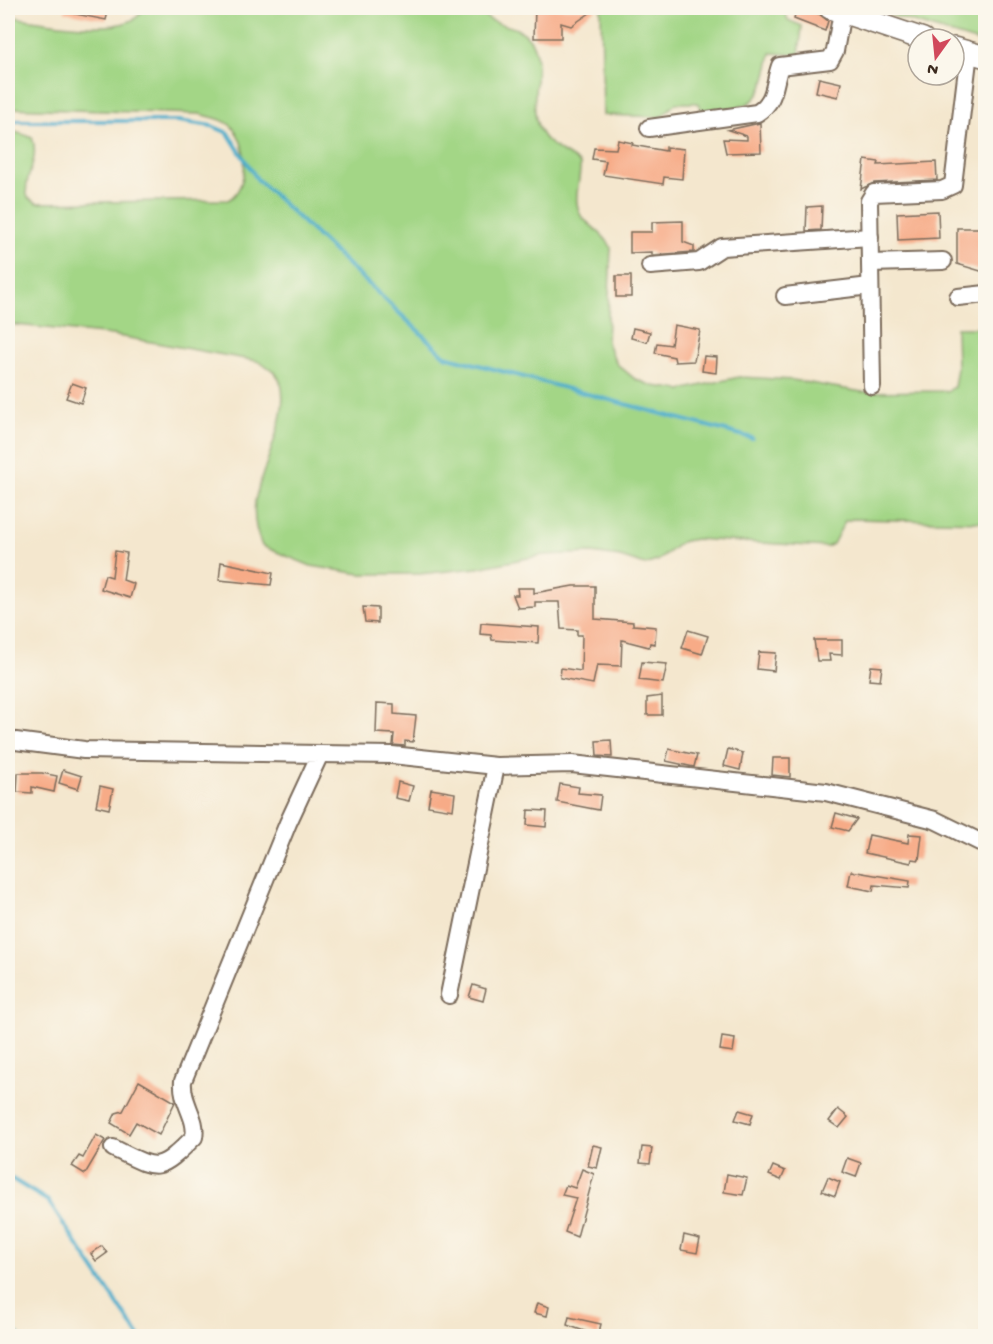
<svg xmlns="http://www.w3.org/2000/svg" width="993" height="1344" viewBox="0 0 993 1344" font-family="'Gochi Hand',sans-serif">
<style>
.green{fill:#a3d686;stroke:#6f8052;stroke-width:1.5}
.lines{fill:none;stroke-linecap:round;stroke-linejoin:round}
.stream{stroke:#4daecc;stroke-width:4}
.building{fill:#f7ab87}
.minor-casing{stroke:#7c6c5c;stroke-width:20}
.major-casing{stroke:#7c6c5c;stroke-width:24}
.minor{stroke:#fff;stroke-width:16}
.major{stroke:#fff;stroke-width:21}
</style>
<rect width="100%" height="100%" fill="#fbf7ec"/>
<filter id="ink" filterUnits="userSpaceOnUse"><feTurbulence type="fractalNoise" baseFrequency=".0167" numOctaves="2"/><feDisplacementMap in="SourceGraphic" scale="12" xChannelSelector="R" yChannelSelector="G"/><feConvolveMatrix kernelMatrix="1 2 1 2 8 2 1 2 1" color-interpolation-filters="sRGB"/></filter>
<filter id="wash" filterUnits="userSpaceOnUse"><feTurbulence type="fractalNoise" baseFrequency=".008" numOctaves="4" result="noise"/><feDisplacementMap in="SourceGraphic" scale="24" xChannelSelector="R" yChannelSelector="G"/><feGaussianBlur stdDeviation="1.35" result="paint"/><feColorMatrix in="noise" values="0 0 0 0 0 0 0 0 0 0 0 0 0 0 0 0 0 1.4 0 .05"/><feComposite in="paint" operator="in"/></filter>
<g filter="url(#wash)">
<rect width="100%" height="100%" fill="#f4e7ce"/>
<g class="green">
<path d="M143,8h336c10,22 39,12 52,33 16,26 -8,65 12,95 9,13 25,17 37,28 1,15 -7,34 -1,48 4,11 23,18 32,35l-4,96 10,21 18,15 18,7 28,4 58,-13 54,3 69,12 85,-1 7,-4 3,-19 -1,-40h29v194l-132,-3 -8,2 -12,23 -6,3 -132,-8 -14,3 -22,18 -14,5 -25,-8 -28,-4 -49,2 -66,13 -58,6h-58l-50,-8 -49,-20c-6,-14 -9,-28 -7,-44 5,-33 43,-100 21,-128 -4,-6 -13,-9 -19,-13l-145,-26 -104,-11v-194l24,7c9,26 -11,41 -4,61l9,5 191,-3c22,-12 21,-59 2,-75 -8,-7 -20,-8 -31,-11l-191,-6v-92c26,4 126,25 135,-8z"/>
<path d="M601,8h183l4,12 14,6 -3,29 -28,-2c-10,52 -15,53 -66,60l-8,-10h-21l-15,14 -58,-2z"/>
<path d="M868,8h117v36z"/>
</g>
<g class="lines">
<g class="stream">
<path d="M8,121h170l34,5 16,7 29,46 188,177 307,82"/>
<path d="M8,1179h4l36,22 91,135"/>
<path d="M8,1325l11,11"/>
</g>
</g>
<g id="blocks">
<g class="building">
<path d="M66,8h43l-3,12 -41,-8z"/>
<path d="M535,8h62l-26,18 -10,-3v15h-27z"/>
<path d="M797,8l22,6 9,7 -3,10 -31,-12z"/>
<path d="M819,78l22,5 -3,14 -22,-5z"/>
<path d="M760,123l1,29 -35,1 -3,-14 24,1v-4l-19,-6z"/>
<path d="M618,140l15,3 -1,2 34,6v-4l18,2 -2,30 -18,-2 -1,7 -60,-9 3,-14 -14,-2 2,-11 22,1z"/>
<path d="M865,160l14,2 -1,3 58,-3 1,18 -63,3 -13,6z"/>
<path d="M822,206l-1,24 -15,1 1,-24z"/>
<path d="M938,211l1,27 -41,2 -1,-27z"/>
<path d="M683,221v21l11,4v6l-42,3v-3l-22,1v-21h22v-10z"/>
<path d="M957,228h29l-2,44 -27,-8z"/>
<rect x="616" y="276" width="15" height="21"/>
<path d="M674,325l26,5 -6,31 -19,1 -1,-5 -19,-4 2,-10 14,2z"/>
<path d="M633,328l17,4 -3,10 -16,-4z"/>
<path d="M704,356l13,1 -1,16 -14,-2z"/>
<path d="M72,383l14,5 -5,15 -15,-5z"/>
<path d="M115,551l12,2 -4,27 11,4 -4,14 -29,-9 4,-14 7,2z"/>
<path d="M221,562l52,11 -2,12 -52,-5z"/>
<path d="M573,586h22v33l38,3v3l23,2 -1,17 -5,-1 -1,4 -27,-7 -1,26 -24,-1 -4,19 -33,-6 1,-10 20,3 1,-36h-5v-5l-16,-1 -2,-27h-24v5l-17,1 -5,-13h5l-1,-7h17v5z"/>
<path d="M363,607l15,1v15l-13,-1z"/>
<path d="M481,623l58,4 -1,16 -46,-3 -1,-5 -11,-1z"/>
<path d="M688,630l20,6 -6,18 -20,-6z"/>
<path d="M814,640h28v15l-13,-1 1,7h-13z"/>
<path d="M759,652l17,1 -2,18 -17,-2z"/>
<path d="M642,662l25,2 -4,19 -24,-3z"/>
<path d="M871,666l11,1 -2,14 -11,-1z"/>
<path d="M662,696v19h-15v-17z"/>
<path d="M377,703l17,1v10l22,2 -3,26 -8,-1v5l-12,-1 1,-11 -18,-1z"/>
<path d="M611,740l1,17 -15,-1 -1,-15z"/>
<path d="M669,749l28,6 -3,12 -28,-6z"/>
<path d="M728,749l15,4 -3,17 -16,-4z"/>
<path d="M773,758h17v19l-18,-2z"/>
<path d="M63,770l19,6 -4,13 -19,-6z"/>
<path d="M18,773h24l15,3 -3,16 -22,-5v6l-15,-1z"/>
<path d="M398,782l15,4 -4,15 -14,-3z"/>
<path d="M560,784l19,3 -1,6 23,2 -2,15 -42,-8z"/>
<path d="M100,786l13,3 -4,20 -13,-3z"/>
<path d="M431,789l24,4 -2,17 -25,-4z"/>
<path d="M528,810l19,1 -1,16 -19,-2z"/>
<path d="M836,813l21,6 -9,12 -16,-4z"/>
<path d="M909,834l13,1 -3,25 -7,-1 -1,4 -46,-10 4,-18 39,8z"/>
<path d="M851,871l59,10 -1,7 -35,-3 -1,6 -25,-5z"/>
<path d="M473,985l13,4 -3,12 -14,-4z"/>
<path d="M722,1037l13,2 -2,13 -13,-2z"/>
<path d="M139,1081l36,21 -16,33 -23,-13 -7,12 -18,-11 5,-10 7,-2z"/>
<path d="M838,1109l10,8 -9,11 -10,-7z"/>
<path d="M739,1110l14,4 -3,10 -15,-4z"/>
<path d="M96,1135l9,5 -20,34 -13,-8 7,-10 4,2z"/>
<path d="M593,1145l9,2 -5,21 -9,-2z"/>
<path d="M642,1147l10,1 -2,16 -10,-1z"/>
<path d="M847,1158l14,5 -5,14 -14,-5z"/>
<path d="M773,1166l12,5 -4,9 -12,-5z"/>
<path d="M582,1169l12,5 -17,63 -12,-5 11,-34 -14,-3 4,-10 9,3z"/>
<path d="M727,1174l20,4 -4,17 -19,-3z"/>
<path d="M828,1177l12,5 -5,14 -13,-5z"/>
<path d="M684,1235l16,4 -3,14 -16,-3z"/>
<path d="M102,1246l5,7 -11,8 -5,-7z"/>
<path d="M537,1303l12,4 -2,9 -13,-3z"/>
<path d="M569,1317l32,7 -3,12 -31,-11z"/>
</g>
</g>
</g>
<g filter="url(#ink)">
<use href="#blocks" fill-opacity="0" stroke="#7c6c5c" stroke-width="1.5"/>
<g class="lines">
<defs>
<g id="minor">
<path d="M649,128l108,-15c19,-12 16,-27 23,-47l50,-6 5,-9 7,-39"/>
<path d="M870,263l73,-2"/>
<path d="M650,266l49,-4 23,-15 148,-10"/>
<path d="M785,296l85,-10"/>
<path d="M958,297l28,-3"/>
<path d="M872,386l-3,-185 5,-8 68,-3 11,-5 16,-133"/>
<path d="M8,740l76,10 236,4 -32,69 -105,258c-2,22 15,37 11,56 -37,37 -36,33 -81,11"/>
<path d="M320,754l72,1 104,11"/>
<path d="M449,995l47,-229 76,-2 254,28 109,28 51,25"/>
</g>
<g id="major">
<path d="M830,8l93,31"/>
<path d="M954,48l32,9"/>
</g>
</defs>
<use href="#minor" class="minor-casing"/>
<use href="#major" class="major-casing"/>
<use href="#minor" class="minor"/>
<use href="#major" class="major"/>
</g>
</g>
<rect width="993" height="1344" fill="none" stroke="#fbf7ec" stroke-width="30"/>
<g transform="translate(936 57) rotate(195)"><circle r="28" fill="#fbf7ec" stroke="#aea59a" stroke-width="1.5"/>
<path d="M0-4.5L10 22L0 15L-10 22Z" fill="#d1495b"/>
<text y="-9" font-size="16" font-weight="bold" text-anchor="middle" fill="#3b2a1e">N</text>
</g>
</svg>
